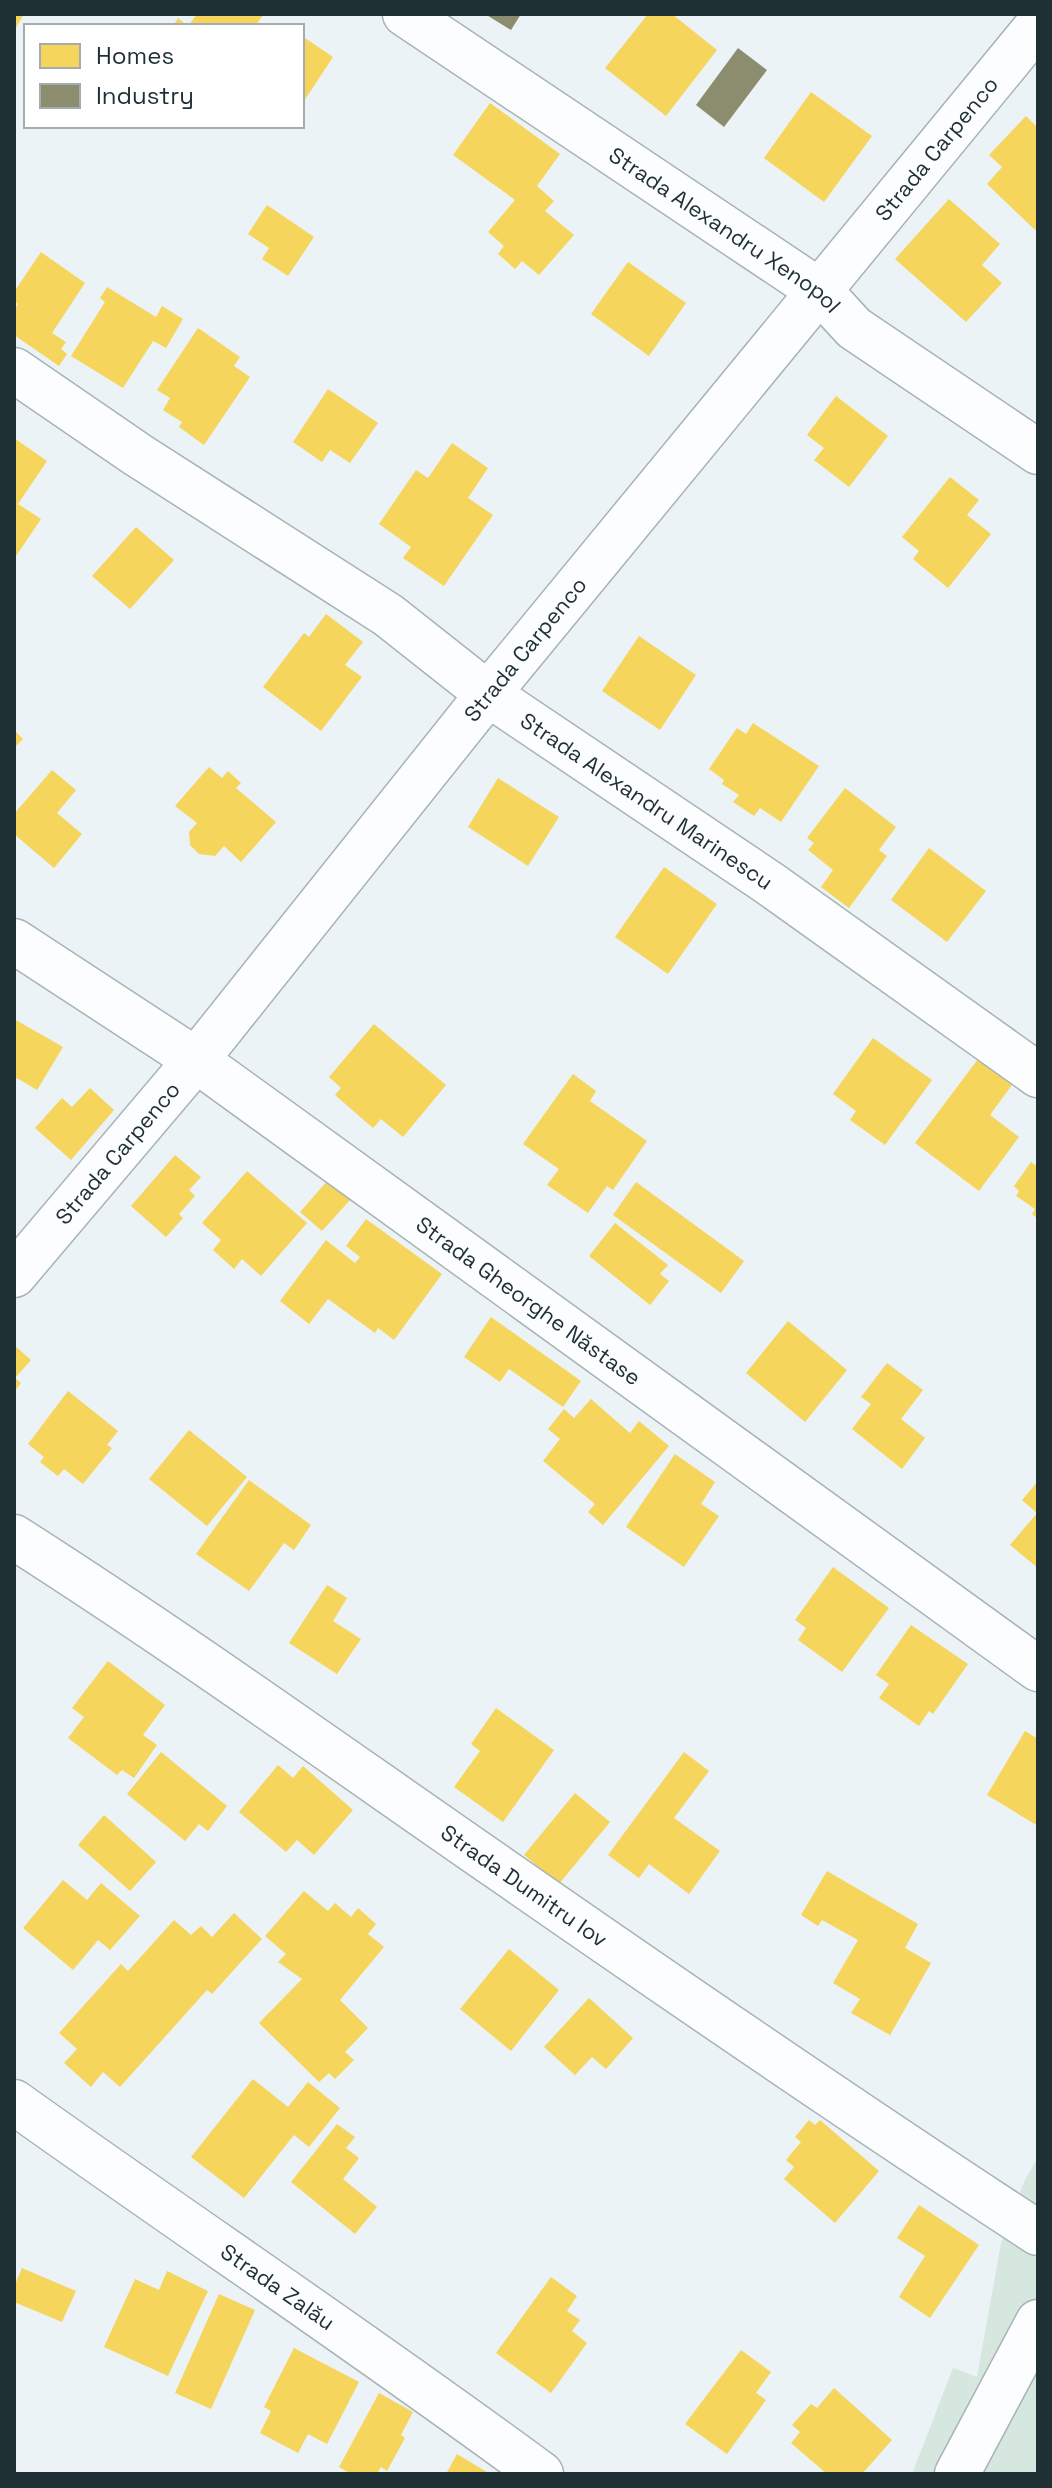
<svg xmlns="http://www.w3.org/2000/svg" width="1052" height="2488" viewBox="0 0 1052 2488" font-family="'Space Grotesk',sans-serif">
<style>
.green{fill:#d5e7df}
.homes{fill:#f6d55c}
.industry{fill:#8c8c6e}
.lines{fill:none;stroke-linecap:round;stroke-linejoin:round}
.minor-casing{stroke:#a8b3b6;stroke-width:47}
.minor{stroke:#fcfdfe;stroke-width:44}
.labels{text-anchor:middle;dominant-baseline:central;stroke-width:8;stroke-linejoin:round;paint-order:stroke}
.street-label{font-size:22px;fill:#1f3035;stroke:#fff}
</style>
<rect width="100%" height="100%" fill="#ebf3f6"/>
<path class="green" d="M1038,2157v317h-126l41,-106 24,9 24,-134 23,-61z"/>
<g class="homes">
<path d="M14,14h10l-10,17z"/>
<path d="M197,14h67l-9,12h-82l5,-8 10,8z"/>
<path d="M648,14h24l45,36 -51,66 -61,-48z"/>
<path d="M302,36l31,21 -31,47z"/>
<path d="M811,92l61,44 -48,66 -60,-44z"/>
<path d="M490,103l70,51 -23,32 17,15 -9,10 29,24 -35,40 -17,-14 -7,8 -17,-15 6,-8 -16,-14 27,-32 -62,-45z"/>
<path d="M1026,116l12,12v99l-3,3 -48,-46 15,-17 -13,-12z"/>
<path d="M949,199l51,45 -18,21 20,18 -36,39 -71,-63z"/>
<path d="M267,205l47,32 -26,39 -26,-17 7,-11 -21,-14z"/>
<path d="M41,252l44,31 -33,50 14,9 -5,7 6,5 -8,12 -45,-31v-25l4,-6 -4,-3v-9z"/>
<path d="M628,262l58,41 -37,53 -58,-42z"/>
<path d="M107,287l49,30 6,-11 21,13 -17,29 -13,-7 -30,47 -52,-32 34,-54 -5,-4z"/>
<path d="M198,328l42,29 -6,9 16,11 -46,68 -25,-18 3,-5 -19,-12 7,-12 -13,-8z"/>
<path d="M328,389l50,34 -28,40 -20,-13 -8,12 -29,-20z"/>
<path d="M836,396l52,40 -39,51 -35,-27 10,-12 -17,-13z"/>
<path d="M14,438l33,23 -29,43 23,15 -27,40z"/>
<path d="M452,443l36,25 -20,30 25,17 -49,71 -41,-28 8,-11 -32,-23 37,-54 12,8z"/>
<path d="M950,477l29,23 -12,15 24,19 -43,54 -35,-29 6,-8 -17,-14z"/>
<path d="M136,527l38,33 -44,49 -38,-33z"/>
<path d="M326,614l37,28 -18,23 17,12 -41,54 -58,-44 41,-54 5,4z"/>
<path d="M639,636l57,39 -36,55 -58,-39z"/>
<path d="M753,723l66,43 -38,56 -21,-14 -6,8 -21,-14 6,-7 -17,-11 2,-4 -15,-11 28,-41 9,6z"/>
<path d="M14,730l9,9 -9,9z"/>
<path d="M209,767l13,11 6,-7 13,12 -5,5 40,34 -35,40 -17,-16 -9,10 -16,-2 -9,-9 -1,-13 8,-9 -22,-17z"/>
<path d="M52,770l24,20 -19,23 25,21 -28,34 -40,-34v-20z"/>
<path d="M498,778l61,39 -31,49 -60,-39z"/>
<path d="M845,788l51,39 -17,23 8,6 -38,52 -28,-21 12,-17 -25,-20 6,-7 -7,-5z"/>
<path d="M929,848l57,43 -39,51 -56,-42z"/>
<path d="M664,867l53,37 -49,70 -53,-37z"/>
<path d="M14,1019l49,28 -26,43 -20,-12 -3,5z"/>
<path d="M374,1024l72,61 -43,52 -22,-18 -8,9 -38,-33 6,-7 -12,-11z"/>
<path d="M873,1038l59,42 -47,65 -35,-25 6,-9 -23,-17z"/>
<path d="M978,1059l34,26 -22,30 29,22 -40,54 -64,-48z"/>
<path d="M573,1074l23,17 -6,10 57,40 -34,49 -6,-4 -19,27 -41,-28 12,-16 -36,-25z"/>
<path d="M90,1088l24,22 -43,50 -36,-32 27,-30 10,9z"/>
<path d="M175,1155l26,22 -12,13 6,6 -16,18 4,4 -17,19 -35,-31z"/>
<path d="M1031,1162l7,5v52l-6,-5 3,-5 -19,-13 3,-5 -5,-5z"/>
<path d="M247,1171l60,52 -46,53 -19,-17 -8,10 -21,-19 8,-10 -19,-17z"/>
<path d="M329,1179l22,20 -29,32 -22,-19z"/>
<path d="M636,1182l108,79 -23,32 -108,-78z"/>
<path d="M366,1219l76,55 -48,66 -16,-12 -3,5 -47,-34 -19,25 -29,-23 46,-61 29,23 5,-6 -14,-11z"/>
<path d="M615,1223l53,42 -8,9 9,7 -19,24 -61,-49z"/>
<path d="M491,1317l90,64 -18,26 -54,-38 -9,13 -36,-25z"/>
<path d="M788,1321l59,49 -42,52 -59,-49z"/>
<path d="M14,1345l17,15 -16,18 6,5 -7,9z"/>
<path d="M887,1363l36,27 -22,29 24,19 -23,31 -50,-40 19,-25 -10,-7z"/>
<path d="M68,1391l50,40 -11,14 5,3 -29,36 -19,-15 -6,7 -18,-14 4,-5 -16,-13z"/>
<path d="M591,1399l39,34 9,-12 30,25 -66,79 -15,-13 7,-8 -52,-43 17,-22 -12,-10 16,-20 10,9z"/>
<path d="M189,1430l58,47 -40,49 -58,-47z"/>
<path d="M675,1454l40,28 -14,22 18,12 -35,51 -58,-40z"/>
<path d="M249,1480l62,45 -17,25 -10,-7 -35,48 -53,-37z"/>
<path d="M1038,1481v87l-28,-23 27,-32 -15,-13z"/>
<path d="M833,1567l56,41 -47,64 -44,-32 8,-12 -11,-8z"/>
<path d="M327,1585l20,13 -14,23 28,18 -24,35 -48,-31z"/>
<path d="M911,1625l57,39 -35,50 -4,-3 -10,15 -40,-28 10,-14 -13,-9z"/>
<path d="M108,1661l57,44 -22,30 14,10 -23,33 -12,-8 -5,5 -49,-37 16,-21 -12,-9z"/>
<path d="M496,1708l58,42 -51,72 -49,-35 26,-36 -9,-7z"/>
<path d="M1025,1731l13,8v87l-51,-31z"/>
<path d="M161,1752l66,54 -19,25 -9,-7 -14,17 -58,-47z"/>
<path d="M684,1752l25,19 -35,47 46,33 -31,43 -40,-30 -10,14 -31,-23z"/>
<path d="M278,1765l15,13 10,-12 50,44 -39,45 -17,-15 -11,12 -47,-40z"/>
<path d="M575,1793l35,29 -51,62 -35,-29z"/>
<path d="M104,1815l52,47 -26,29 -52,-46z"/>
<path d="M827,1871l91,53 -13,24 26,15 -41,72 -39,-22 9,-14 -27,-16 25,-43 -36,-20 -4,6 -17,-11z"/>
<path d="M63,1880l24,20 14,-17 39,33 -30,34 -12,-10 -25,30 -50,-42z"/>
<path d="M304,1891l24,20 7,-8 16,14 7,-9 18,16 -8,10 16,13 -44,53 28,28 -23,24 9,8 -19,19 -6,-6 -10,9 -60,-59 43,-44 -24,-17 8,-8 -21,-18z"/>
<path d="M234,1913l28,26 -50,55 -5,-4 -87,97 -17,-15 -12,15 -27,-24 13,-14 -18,-16 62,-69 7,7 46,-51 17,15 10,-9 11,11z"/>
<path d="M509,1949l50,41 -48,61 -51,-42z"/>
<path d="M589,1998l44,40 -27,31 -14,-12 -17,18 -31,-28z"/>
<path d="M253,2079l35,28 20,-25 32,26 -31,39 -15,-12 -50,63 -53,-41z"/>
<path d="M809,2120l6,5 5,-5 59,51 -44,52 -51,-44 10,-12 -8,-7 15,-18 -6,-5z"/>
<path d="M337,2124l18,13 -9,11 13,10 -16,21 34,28 -22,27 -64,-52z"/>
<path d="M919,2205l60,40 -49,73 -31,-21 26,-41 -28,-18z"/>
<path d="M22,2268l54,23 -14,31 -48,-20v-15z"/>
<path d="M167,2271l41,20 -40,85 -64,-29 31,-68 24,11z"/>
<path d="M551,2277l26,19 -10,15 13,9 -8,11 15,12 -36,50 -55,-40z"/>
<path d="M219,2294l36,16 -44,99 -36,-16z"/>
<path d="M294,2348l65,34 -32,62 -19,-10 -10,19 -38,-20 11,-22 -7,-4z"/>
<path d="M741,2350l30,22 -15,21 10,7 -39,54 -42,-30z"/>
<path d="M834,2388l58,52 -30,34h-35l-36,-31 9,-11 -8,-7 19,-21 6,4z"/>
<path d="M379,2393l34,19 -12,23 4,3 -18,33 -6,-4 -4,7h-26l-12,-7z"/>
<path d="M457,2454l33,20h-44z"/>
</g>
<g class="industry">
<path d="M485,14h36l-10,16z"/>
<path d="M738,48l29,22 -43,57 -28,-22z"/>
</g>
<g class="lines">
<defs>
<g id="minor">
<path id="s1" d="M405,14l416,278 33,36 184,124"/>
<path id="s2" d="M14,370l124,85 250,160 100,79 281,189 269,192"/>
<path id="s3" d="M14,941l182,119 842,609"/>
<path id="s4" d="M14,1275l182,-215 292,-366 550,-669"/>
<path id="s5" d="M14,1537c166,106 326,221 488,333 177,123 355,245 536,363"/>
<path id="s6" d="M14,2102c175,125 354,244 527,372"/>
<path d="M957,2474l81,-152"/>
</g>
</defs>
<use href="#minor" class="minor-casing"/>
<use href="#minor" class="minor"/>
</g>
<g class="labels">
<g class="street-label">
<text stroke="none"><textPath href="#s4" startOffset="1456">Strada Carpenco</textPath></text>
<text stroke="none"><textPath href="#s1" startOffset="386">Strada Alexandru Xenopol</textPath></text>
<text stroke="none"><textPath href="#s4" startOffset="808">Strada Carpenco</textPath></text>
<text stroke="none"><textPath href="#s2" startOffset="766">Strada Alexandru Marinescu</textPath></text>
<text stroke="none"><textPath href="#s4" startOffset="160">Strada Carpenco</textPath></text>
<text stroke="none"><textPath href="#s3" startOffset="628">Strada Gheorghe Năstase</textPath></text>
<text stroke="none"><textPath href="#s5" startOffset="618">Strada Dumitru Iov</textPath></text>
<text stroke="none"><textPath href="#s6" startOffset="322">Strada Zalău</textPath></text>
</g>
</g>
<rect width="1052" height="2488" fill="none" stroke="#1f3035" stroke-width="32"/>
<rect x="24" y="24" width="280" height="104" fill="#ffffff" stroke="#a5acae" stroke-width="2"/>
<rect x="40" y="44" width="40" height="24" fill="#f6d55c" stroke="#a5acae" stroke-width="2"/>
<text x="96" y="64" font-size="24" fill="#1f3035">Homes</text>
<rect x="40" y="84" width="40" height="24" fill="#8c8c6e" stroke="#a5acae" stroke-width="2"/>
<text x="96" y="104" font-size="24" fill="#1f3035">Industry</text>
</svg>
